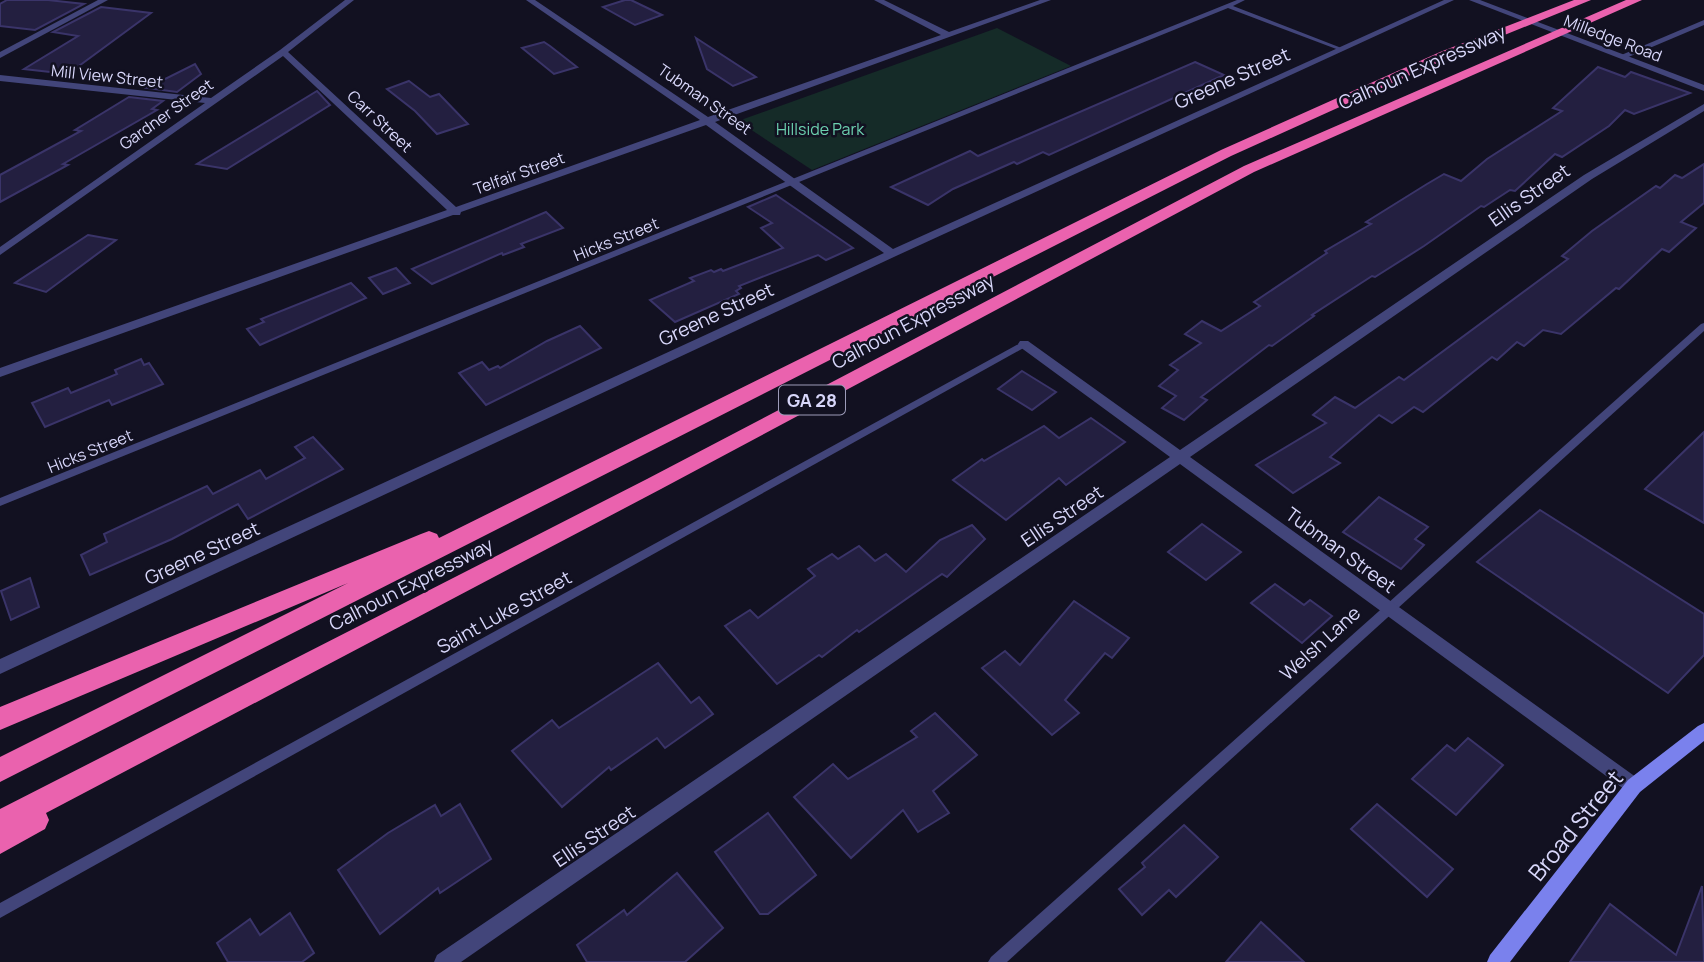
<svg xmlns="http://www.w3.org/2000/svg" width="1704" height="962" viewBox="0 0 1704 962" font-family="Manrope,sans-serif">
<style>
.green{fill:#152b28}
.building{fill:#231f40;stroke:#3a3469;stroke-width:2}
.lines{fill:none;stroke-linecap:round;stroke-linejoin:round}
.service{fill:#42457a;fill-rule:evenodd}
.minor{fill:#42457a;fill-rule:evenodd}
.tertiary{fill:#42457a;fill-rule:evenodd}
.secondary{fill:#7a81ed;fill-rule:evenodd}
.motorway{fill:#ea62ae;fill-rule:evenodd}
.labels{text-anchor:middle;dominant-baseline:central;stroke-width:5;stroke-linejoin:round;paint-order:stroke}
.far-street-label{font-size:16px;fill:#d8d7fa;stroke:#121121}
.far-park-label{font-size:16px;fill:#6cd0af;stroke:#121121}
.shield{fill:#121121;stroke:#9d9cb9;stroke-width:2}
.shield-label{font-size:18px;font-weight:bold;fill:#d8d7fa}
.street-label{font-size:19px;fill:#d8d7fa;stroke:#121121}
.near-street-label{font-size:23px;fill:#d8d7fa;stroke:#121121}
</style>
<rect width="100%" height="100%" fill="#121121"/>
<path class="green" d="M997,28l74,38 -259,104 -74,-49z"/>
<g class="building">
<path d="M7,0h41l36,4 -49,26 -35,-4v-22z"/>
<path d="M625,0h6l31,15 -27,10 -32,-18z"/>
<path d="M101,7l50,6 -83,61 -44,-5 54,-33 -25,-4z"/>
<path d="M696,38l60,39 -23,9 -26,-17z"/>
<path d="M544,42l6,4 27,21 -23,7 -32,-26z"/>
<path d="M1195,62l29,13 -175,80 -6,-3 -26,12 -3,-2 -61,27 -25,16 -37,-18 79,-36 8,5z"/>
<path d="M195,64l6,10 -24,18 -30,-4z"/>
<path d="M1598,67l27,10 6,-5 59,21 -56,21 -9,-4 -16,16 -47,31 -7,-3 -40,37 -5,-1 -26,17 -3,-1 -57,40 -49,31 -3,-1 -60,39 2,1 -42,30 -3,-1 -68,52 6,3 -23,20 -22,-12 14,-12 -17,-10 19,-16 -8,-5 31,-22 -16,-9 17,-13 19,10 39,-25 -6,-4 73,-49 -2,-2 46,-27 -5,-2 61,-38 17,-10 17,7 26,-22 75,-48 -9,-3z"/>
<path d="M409,81l21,16 9,-3 29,30 -31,10 -22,-23 -28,-22z"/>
<path d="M317,91l13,14 -103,64 -30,-5z"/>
<path d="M129,97l34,4 -11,8 5,1 -94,54 5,1 -68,37v-27l81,-44 -6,-1z"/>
<path d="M1704,164v39l-23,19 15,6 -27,24 -7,-3 -43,40 -3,-1 -55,46 -18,-4 -19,16 -7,-4 -20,18 -5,-3 -69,55 -9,-5 -22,16 -13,-8 -49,42 10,6 -47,30 -37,-28 70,-42 -13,-8 22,-18 20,11 44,-31 5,3 164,-121 -6,-3 30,-25 64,-45 4,2 15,-13 7,3z"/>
<path d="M776,195l77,53 -27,12 -8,-5 -79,31 2,2 -5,3 3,3 -64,28 -25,-22 44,-19 -4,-3 21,-8 3,2 7,-3 2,2 60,-23 -22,-20 11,-5 -24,-16z"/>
<path d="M546,212l17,16 -42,16 3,3 -21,8 -1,-2 -70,31 -20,-15z"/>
<path d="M88,235l28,5 -70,52 -31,-9z"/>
<path d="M396,268l14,15 -27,11 -14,-16z"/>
<path d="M351,283l15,15 -106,47 -13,-16 17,-7 -3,-3z"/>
<path d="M580,326l21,22 -115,57 -27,-32 23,-11 7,8 9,-4 2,2 47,-27z"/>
<path d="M141,359l3,6 5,-2 14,21 -51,21 -3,-5 -64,27 -13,-24 36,-15 3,5 46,-19 -2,-4z"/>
<path d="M1022,371l34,21 -24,18 -34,-21z"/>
<path d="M1091,418l34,24 -59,43 -7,-7 -53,42 -53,-40 29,-21 2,2 60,-35 15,12z"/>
<path d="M1704,432v91l-59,-34z"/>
<path d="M313,437l30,32 -95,50 -10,-15 -66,35 -82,36 -9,-20 26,-13 -3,-8 103,-48 6,8 47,-24 6,9 39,-21 -10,-11z"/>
<path d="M1379,497l49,30 -13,12 9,6 -23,24 -58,-37z"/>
<path d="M1540,510l164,104v41l-36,38 -191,-131z"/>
<path d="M1202,524l39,28 -35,28 -38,-28z"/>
<path d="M972,525l13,14 -38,38 -5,-3 -83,58 -2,-2 -35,27 -3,-2 -42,29 -52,-58 25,-16 8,8 57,-42 -7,-7 24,-15 6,5 21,-13 16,15 11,-7 20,18 34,-32z"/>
<path d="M30,578l9,29 -28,13 -10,-29z"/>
<path d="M1275,584l29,21 6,-5 22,16 -30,27 -51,-40z"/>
<path d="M1074,601l55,37 -17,20 -7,-5 -40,47 14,13 -27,22 -70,-67 23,-17 15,14z"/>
<path d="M658,663l33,40 8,-6 14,17 -48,34 -8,-10 -46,32 -2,-3 -47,40 -50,-56 40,-31 7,8z"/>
<path d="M935,713l42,42 -44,36 16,22 -31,19 -15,-22 -52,48 -57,-61 39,-33 15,15 69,-42 -6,-6z"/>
<path d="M1468,738l35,27 -47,50 -44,-36 35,-34 8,6z"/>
<path d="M460,804l31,55 -51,34 -2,-5 -58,46 -42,-64 50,-37 47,-28 6,11z"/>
<path d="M1377,804l76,65 -26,28 -76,-68z"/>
<path d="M768,813l48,62 -48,39h-8l-45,-62z"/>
<path d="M1184,825l34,32 -42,40 -7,-7 -27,25 -23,-26 26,-22 -3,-4z"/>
<path d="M677,873l46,55 -38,34h-98l-10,-17 47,-35 3,5z"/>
<path d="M1702,886l2,76h-134l40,-58 66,51z"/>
<path d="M290,913l24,40 -12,9h-74l-11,-19 33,-24 10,16z"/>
<path d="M1261,922l43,40h-78z"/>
</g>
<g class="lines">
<g class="service">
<path d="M1237,0h8l-12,6 111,43 -5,1 -111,-42 -1228,498v-8z"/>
<path d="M1704,323v8l-697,631h-19l3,-5 710,-633z"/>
<path d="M1024,341l3,1 2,2 -2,2 -1027,572v-15z"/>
</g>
<g class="minor">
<path d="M98,0h10l-108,58v-6z"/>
<path d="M345,0h9l-66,52 168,155 244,-87 -174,-120h9l173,117 233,-82 -67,-35h10l65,32 91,-32h11l-336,122 178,127 551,-249h10l-558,256 -896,418v-15l884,-406 -178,-128 -245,87 -1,3h-7l-453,162v-9l447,-158 -164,-154 -283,199v-8l205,-144 -205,-22v-6l211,23 69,-48z"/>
<path d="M1704,20v5l-78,33 -7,-2z"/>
<path d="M1704,104v7l-112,68 -402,278 450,323 3,6 -3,6 -6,2 -6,-2 -448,-328 -719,498h-27l3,-7 733,-498 -150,-110 -2,-3 2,-3h8l152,109 404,-275z"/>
</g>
<path class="tertiary" d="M1469,0h11l224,85v6z"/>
<path class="secondary" d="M1704,723v18l-64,51 -130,170h-23l3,-7 138,-175 70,-54z"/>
<g class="motorway">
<path d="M1574,0h17l-143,58 -217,98 -1231,626v-25l348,-174 -348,147v-23l421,-173 8,-3 8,3 2,4 782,-388 219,-98z"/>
<path d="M1626,0h16l-388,172 -593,317 -615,324 3,7 -4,9 -45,25v-45l647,-330 597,-313z"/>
</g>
</g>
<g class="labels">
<g class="far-street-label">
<text transform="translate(1613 38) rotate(21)">Milledge Road</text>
<text transform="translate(107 76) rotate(6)">Mill View Street</text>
<text transform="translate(705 99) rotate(35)">Tubman Street</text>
<text transform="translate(166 114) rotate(-35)">Gardner Street</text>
<text transform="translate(380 121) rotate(43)">Carr Street</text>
<text transform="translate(519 173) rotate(-20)">Telfair Street</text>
<text transform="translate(616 239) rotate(-22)">Hicks Street</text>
<text transform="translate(90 451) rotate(-22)">Hicks Street</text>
</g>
<g class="far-park-label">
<text x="820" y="129">Hillside Park</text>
</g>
<rect class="shield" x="779" y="385.5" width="66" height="29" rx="5"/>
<g class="shield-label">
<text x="812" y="400">GA 28</text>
</g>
<g class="street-label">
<text transform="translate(1422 67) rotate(-24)">Calhoun Expressway</text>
<text transform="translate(1232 78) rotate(-24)">Greene Street</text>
<text transform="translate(1529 195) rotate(-35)">Ellis Street</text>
<text transform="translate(716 314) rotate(-25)">Greene Street</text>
<text transform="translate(913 321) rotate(-28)">Calhoun Expressway</text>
<text transform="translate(1062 516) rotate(-34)">Ellis Street</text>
<text transform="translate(1341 550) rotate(36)">Tubman Street</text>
<text transform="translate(202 553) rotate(-25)">Greene Street</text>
<text transform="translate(411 584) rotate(-27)">Calhoun Expressway</text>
<text transform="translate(504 612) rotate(-29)">Saint Luke Street</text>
<text transform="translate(1320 643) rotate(-42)">Welsh Lane</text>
<text transform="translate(594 836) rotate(-34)">Ellis Street</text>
</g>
<g class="near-street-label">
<text transform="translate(1575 825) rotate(-51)">Broad Street</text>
</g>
</g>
</svg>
